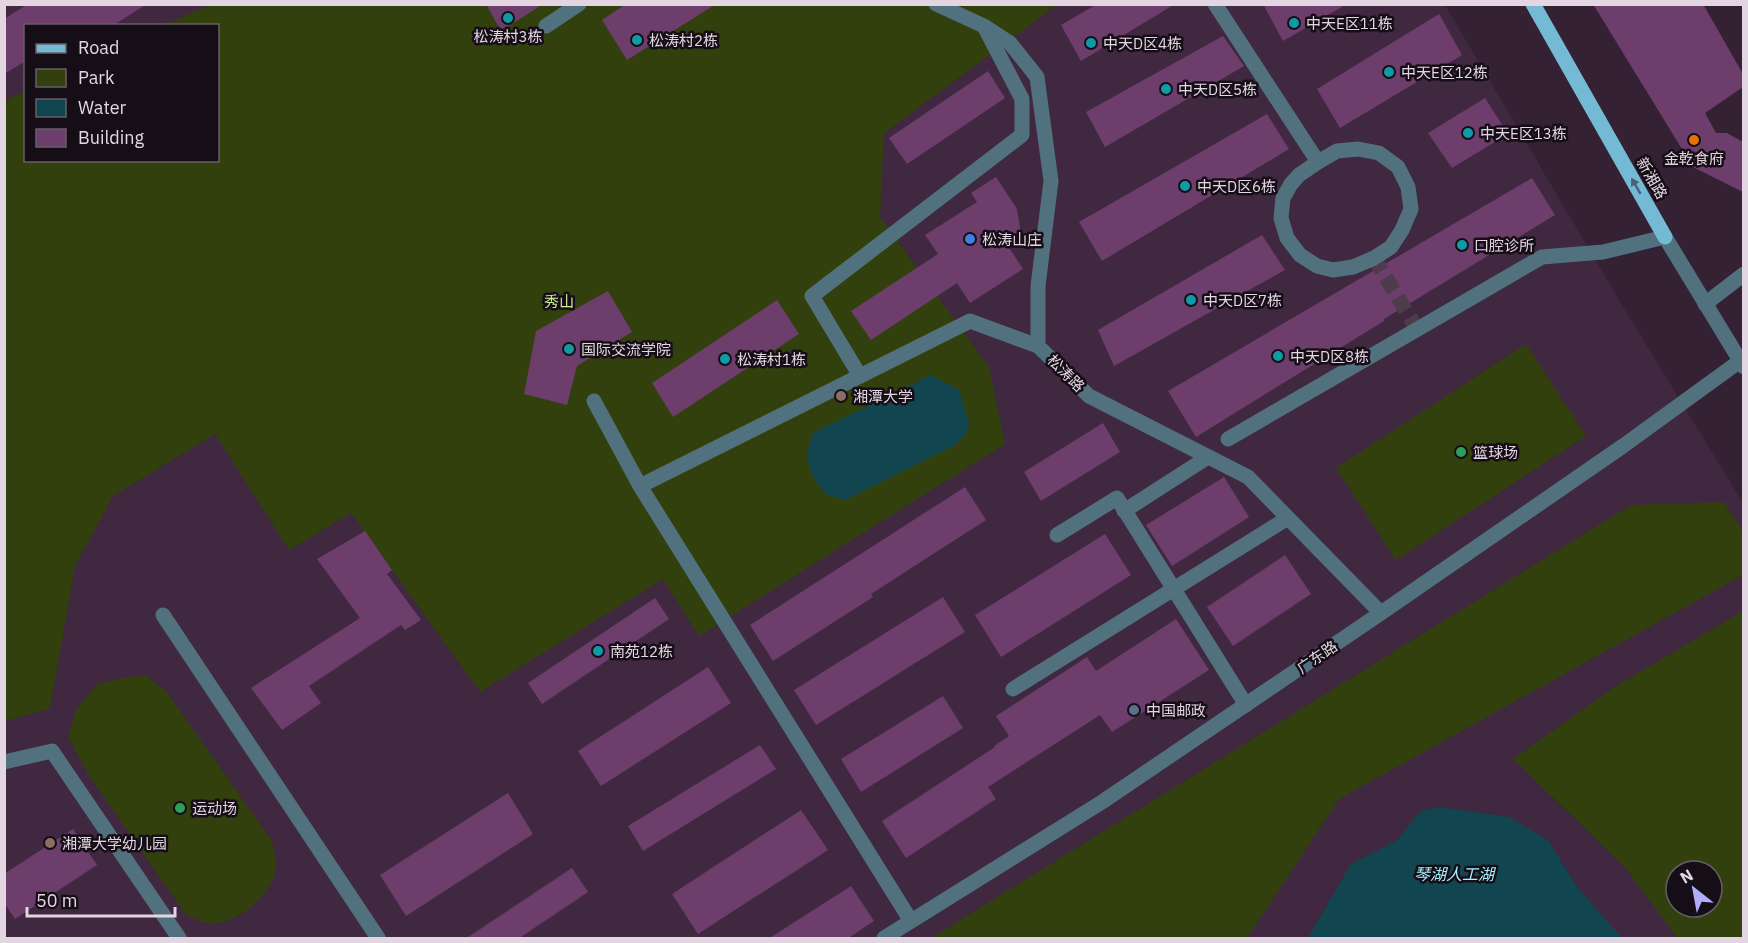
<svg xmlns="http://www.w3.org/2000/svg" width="1748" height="943" viewBox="0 0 1748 943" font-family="'IBM Plex Sans','Noto Sans SC',sans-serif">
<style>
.built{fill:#402840;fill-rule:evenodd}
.green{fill:#31400c;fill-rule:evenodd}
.water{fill:#114650}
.building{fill:#6d3e6c}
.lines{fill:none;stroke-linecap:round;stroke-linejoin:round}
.minor-tunnel{stroke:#4e3c4d;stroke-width:15;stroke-dasharray:15 8;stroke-linecap:butt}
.minor{stroke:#51717e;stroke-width:15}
.major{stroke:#75bad4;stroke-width:15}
.oneway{fill:#466475}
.culture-dot{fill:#0f9aa8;stroke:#160e16;stroke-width:2}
.food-dot{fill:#e8710a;stroke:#160e16;stroke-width:2}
.shop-dot{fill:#3f7fe0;stroke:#160e16;stroke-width:2}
.education-dot{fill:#8d6e63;stroke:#160e16;stroke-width:2}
.leisure-dot{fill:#2e9e5b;stroke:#160e16;stroke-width:2}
.service-dot{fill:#5c6f8a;stroke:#160e16;stroke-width:2}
.labels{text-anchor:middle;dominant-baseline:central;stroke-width:5;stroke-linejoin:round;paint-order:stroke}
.poi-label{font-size:15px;fill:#e3d6e2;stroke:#160e16;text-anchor:start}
.street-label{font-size:15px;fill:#e3d6e2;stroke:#160e16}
.park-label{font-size:15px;fill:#cbeb8f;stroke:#160e16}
.water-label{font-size:16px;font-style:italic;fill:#a6eefd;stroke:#160e16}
</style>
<rect width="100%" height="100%" fill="#342133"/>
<path class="built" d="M5,5h1440l177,300 121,198v435h-1738zM26,26h192v134h-192zM1676,871h36v36h-36z"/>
<g class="green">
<path d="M209,5h848l-173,128 -4,84 109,150 16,77 -306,192 -36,-57 -183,113 -129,-179 -62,37 -74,-116 -102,62 -38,70 -25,142 -45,13 -1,-620 21,-10 1,69h192v-134l-54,-1z"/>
<path d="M1526,344l60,92 -190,124 -60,-92z"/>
<path d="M1724,502l19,30v43l-404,224 -92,139h-316l700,-433z"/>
<path d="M1743,611v327h-66l-52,-71 -112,-108 103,-73zM1676,871h36v36h-36z"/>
<path d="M146,676l20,15 106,150c1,8 5,19 4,28 -5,27 -40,57 -68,54 -7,-1 -15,-6 -22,-8l-98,-141 -20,-38 9,-28 21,-24 28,-7z"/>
</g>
<g class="water">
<path d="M931,375l28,15 10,33 -3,11 -11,11 -110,55 -17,-5 -11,-12 -7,-13 -3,-17 6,-20z"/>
<path d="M1438,807l71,10 39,23 28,46 46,52h-314l43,-74 47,-24 21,-28z"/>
</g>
<g class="building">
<path d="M28,4h119l-35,22h-86v35l-22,13v-55z"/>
<path d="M486,4h57l-42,27z"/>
<path d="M626,4h90l-89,56 -25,-40z"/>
<path d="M1097,4h78l-94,57 -20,-36z"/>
<path d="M1263,4h84l-64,37z"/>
<path d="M1593,4h110l40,70v13l-38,26 11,20h11l16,9v50l-50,-25z"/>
<path d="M1439,14l23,41 -122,73 -23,-39z"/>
<path d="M1223,36l21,30 -139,81 -19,-35z"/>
<path d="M988,71l17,27 -98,66 -18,-26z"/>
<path d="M1485,98l23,36 -56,34 -24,-35z"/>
<path d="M1267,114l22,35 -187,112 -23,-39z"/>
<path d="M996,177l21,32 4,25 -15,9 17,26 -53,34 -13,-20 -86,57 -20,-29 87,-57 -13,-19 52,-33 -6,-9z"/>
<path d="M1532,178l23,37 -171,104v2l-188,116 -28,-46z"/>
<path d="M1262,235l23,35 -171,96 -16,-36z"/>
<path d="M608,291l24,41 -55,34 -10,39 -43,-11 12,-63z"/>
<path d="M777,300l22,34 -126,83 -21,-34z"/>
<path d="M1103,423l17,29 -79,49 -17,-29z"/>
<path d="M1224,477l25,40 -77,49 -26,-41z"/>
<path d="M965,487l21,33 -115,74 2,3 -100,64 -23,-36z"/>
<path d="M365,531l27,39 -5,4 34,46 -16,10 -4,-5 -92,61 12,17 -39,27 -31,-42 109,-70 -43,-59z"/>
<path d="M1105,534l26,41 -130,82 -26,-42z"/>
<path d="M1285,555l26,39 -78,52 -26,-39z"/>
<path d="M943,597l22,35 -149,93 -22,-35z"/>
<path d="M655,598l14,21 -127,85 -14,-21z"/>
<path d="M1176,619l33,51 -97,62 -12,-17 -112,72 8,12 -90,59 -24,-37 113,-74 -1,-1 15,-10 -13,-20 91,-59 9,14z"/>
<path d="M708,667l23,36 -130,83 -23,-35z"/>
<path d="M943,696l20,32 -102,64 -20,-33z"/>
<path d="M760,745l16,24 -133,82 -15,-25z"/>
<path d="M508,793l25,41 -127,82 -26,-41z"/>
<path d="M801,810l27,40 -130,84 -26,-40z"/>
<path d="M73,829l24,36 -82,54 -11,-16v-29z"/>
<path d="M572,868l16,24 -70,47h-53z"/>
<path d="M851,886l23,35 -27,18h-79z"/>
</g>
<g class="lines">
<path class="minor-tunnel" d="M1374,258l43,71"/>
<g class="minor">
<path d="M936,4l48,22 26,17 27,34 14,104 -13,105v60l51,50 159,81 133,136"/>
<path d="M1215,4l103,158"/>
<path d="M546,26l33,-22"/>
<path d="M1358,149l21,4 19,14 10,20 3,22 -9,21 -11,17 -17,11 -21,9 -20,3 -16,-4 -17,-11 -13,-17 -6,-20 2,-20 8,-14 8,-9 19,-13 19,-11z"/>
<path d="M1705,304l39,-30"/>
<path d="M860,376l-48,-80 210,-161v-36l-37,-71"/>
<path d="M594,401l46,85 271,435"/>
<path d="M1228,439l314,-182 61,-5 62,-15 79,130"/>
<path d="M640,486l330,-165 68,25"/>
<path d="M1124,511l84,-54"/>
<path d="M1057,535l60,-37 129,207"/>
<path d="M163,615l215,323"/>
<path d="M1013,689l275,-171"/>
<path d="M4,762l48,-11 127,187"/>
<path d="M884,938l218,-136 279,-189 242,-167 117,-85"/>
</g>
<path class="major" d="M1533,4l132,233"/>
</g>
<defs><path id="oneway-solid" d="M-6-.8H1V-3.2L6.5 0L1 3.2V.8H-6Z" transform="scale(1.5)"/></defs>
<use class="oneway" href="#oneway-solid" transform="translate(1636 186) rotate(-120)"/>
<g class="culture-dot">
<circle cx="508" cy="18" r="6"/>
<circle cx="1294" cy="23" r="6"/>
<circle cx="637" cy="40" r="6"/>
<circle cx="1091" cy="43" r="6"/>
<circle cx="1389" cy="72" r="6"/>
<circle cx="1166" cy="89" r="6"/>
<circle cx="1468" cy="133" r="6"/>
<circle cx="1185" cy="186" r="6"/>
<circle cx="1462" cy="245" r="6"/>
<circle cx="1191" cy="300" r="6"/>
<circle cx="569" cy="349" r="6"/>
<circle cx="1278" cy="356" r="6"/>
<circle cx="725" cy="359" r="6"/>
<circle cx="598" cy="651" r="6"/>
</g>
<circle class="food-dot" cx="1694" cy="140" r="6"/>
<circle class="shop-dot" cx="970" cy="239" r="6"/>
<g class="education-dot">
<circle cx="841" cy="396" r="6"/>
<circle cx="50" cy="843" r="6"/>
</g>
<g class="leisure-dot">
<circle cx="1461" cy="452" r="6"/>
<circle cx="180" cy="808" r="6"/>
</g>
<circle class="service-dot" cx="1134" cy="710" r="6"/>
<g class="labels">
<g class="poi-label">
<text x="1306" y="23">中天E区11栋</text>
<text x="508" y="36" text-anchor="middle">松涛村3栋</text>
<text x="649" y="40">松涛村2栋</text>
<text x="1103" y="43">中天D区4栋</text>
<text x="1401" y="72">中天E区12栋</text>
<text x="1178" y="89">中天D区5栋</text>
<text x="1480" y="133">中天E区13栋</text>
<text x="1694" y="158" text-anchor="middle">金乾食府</text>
<text x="1197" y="186">中天D区6栋</text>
<text x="982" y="239">松涛山庄</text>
<text x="1474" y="245">口腔诊所</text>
<text x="1203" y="300">中天D区7栋</text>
<text x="581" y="349">国际交流学院</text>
<text x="1290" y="356">中天D区8栋</text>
<text x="737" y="359">松涛村1栋</text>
<text x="853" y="396">湘潭大学</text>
<text x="1473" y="452">篮球场</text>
<text x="610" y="651">南苑12栋</text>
<text x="1146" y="710">中国邮政</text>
<text x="192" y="808">运动场</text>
<text x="62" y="843">湘潭大学幼儿园</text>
</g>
<g class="street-label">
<text transform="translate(1652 178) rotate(60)">新湘路</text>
<text transform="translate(1066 373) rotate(45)">松涛路</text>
<text transform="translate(1317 657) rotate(-34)">广东路</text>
</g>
<g class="park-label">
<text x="559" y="301">秀山</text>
</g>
<g class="water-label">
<text x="1454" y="874">琴湖人工湖</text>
</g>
</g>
<rect width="1748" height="943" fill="none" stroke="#e3d6e2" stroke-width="12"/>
<rect x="24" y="24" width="195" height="138" fill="#160e16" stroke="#685e68" stroke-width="1.5"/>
<rect x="36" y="44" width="30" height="9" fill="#75bad4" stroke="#685e68" stroke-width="1.5"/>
<text x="78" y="54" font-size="18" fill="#e3d6e2">Road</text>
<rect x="36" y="69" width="30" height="18" fill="#31400c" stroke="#685e68" stroke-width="1.5"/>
<text x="78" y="84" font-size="18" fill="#e3d6e2">Park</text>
<rect x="36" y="99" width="30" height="18" fill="#114650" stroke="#685e68" stroke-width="1.5"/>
<text x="78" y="114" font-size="18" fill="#e3d6e2">Water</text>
<rect x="36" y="129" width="30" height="18" fill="#6d3e6c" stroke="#685e68" stroke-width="1.5"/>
<text x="78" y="144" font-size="18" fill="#e3d6e2">Building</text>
<g transform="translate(1694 889) rotate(329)"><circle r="28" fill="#160e16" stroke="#685e68" stroke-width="1.5"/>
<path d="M0-4.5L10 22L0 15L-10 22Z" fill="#b1adfa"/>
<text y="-9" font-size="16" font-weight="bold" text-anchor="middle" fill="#e3d6e2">N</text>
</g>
<path d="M27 907v9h148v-9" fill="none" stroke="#e3d6e2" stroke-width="3"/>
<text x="36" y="907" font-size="18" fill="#e3d6e2" stroke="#160e16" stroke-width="4.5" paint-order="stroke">50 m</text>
</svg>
